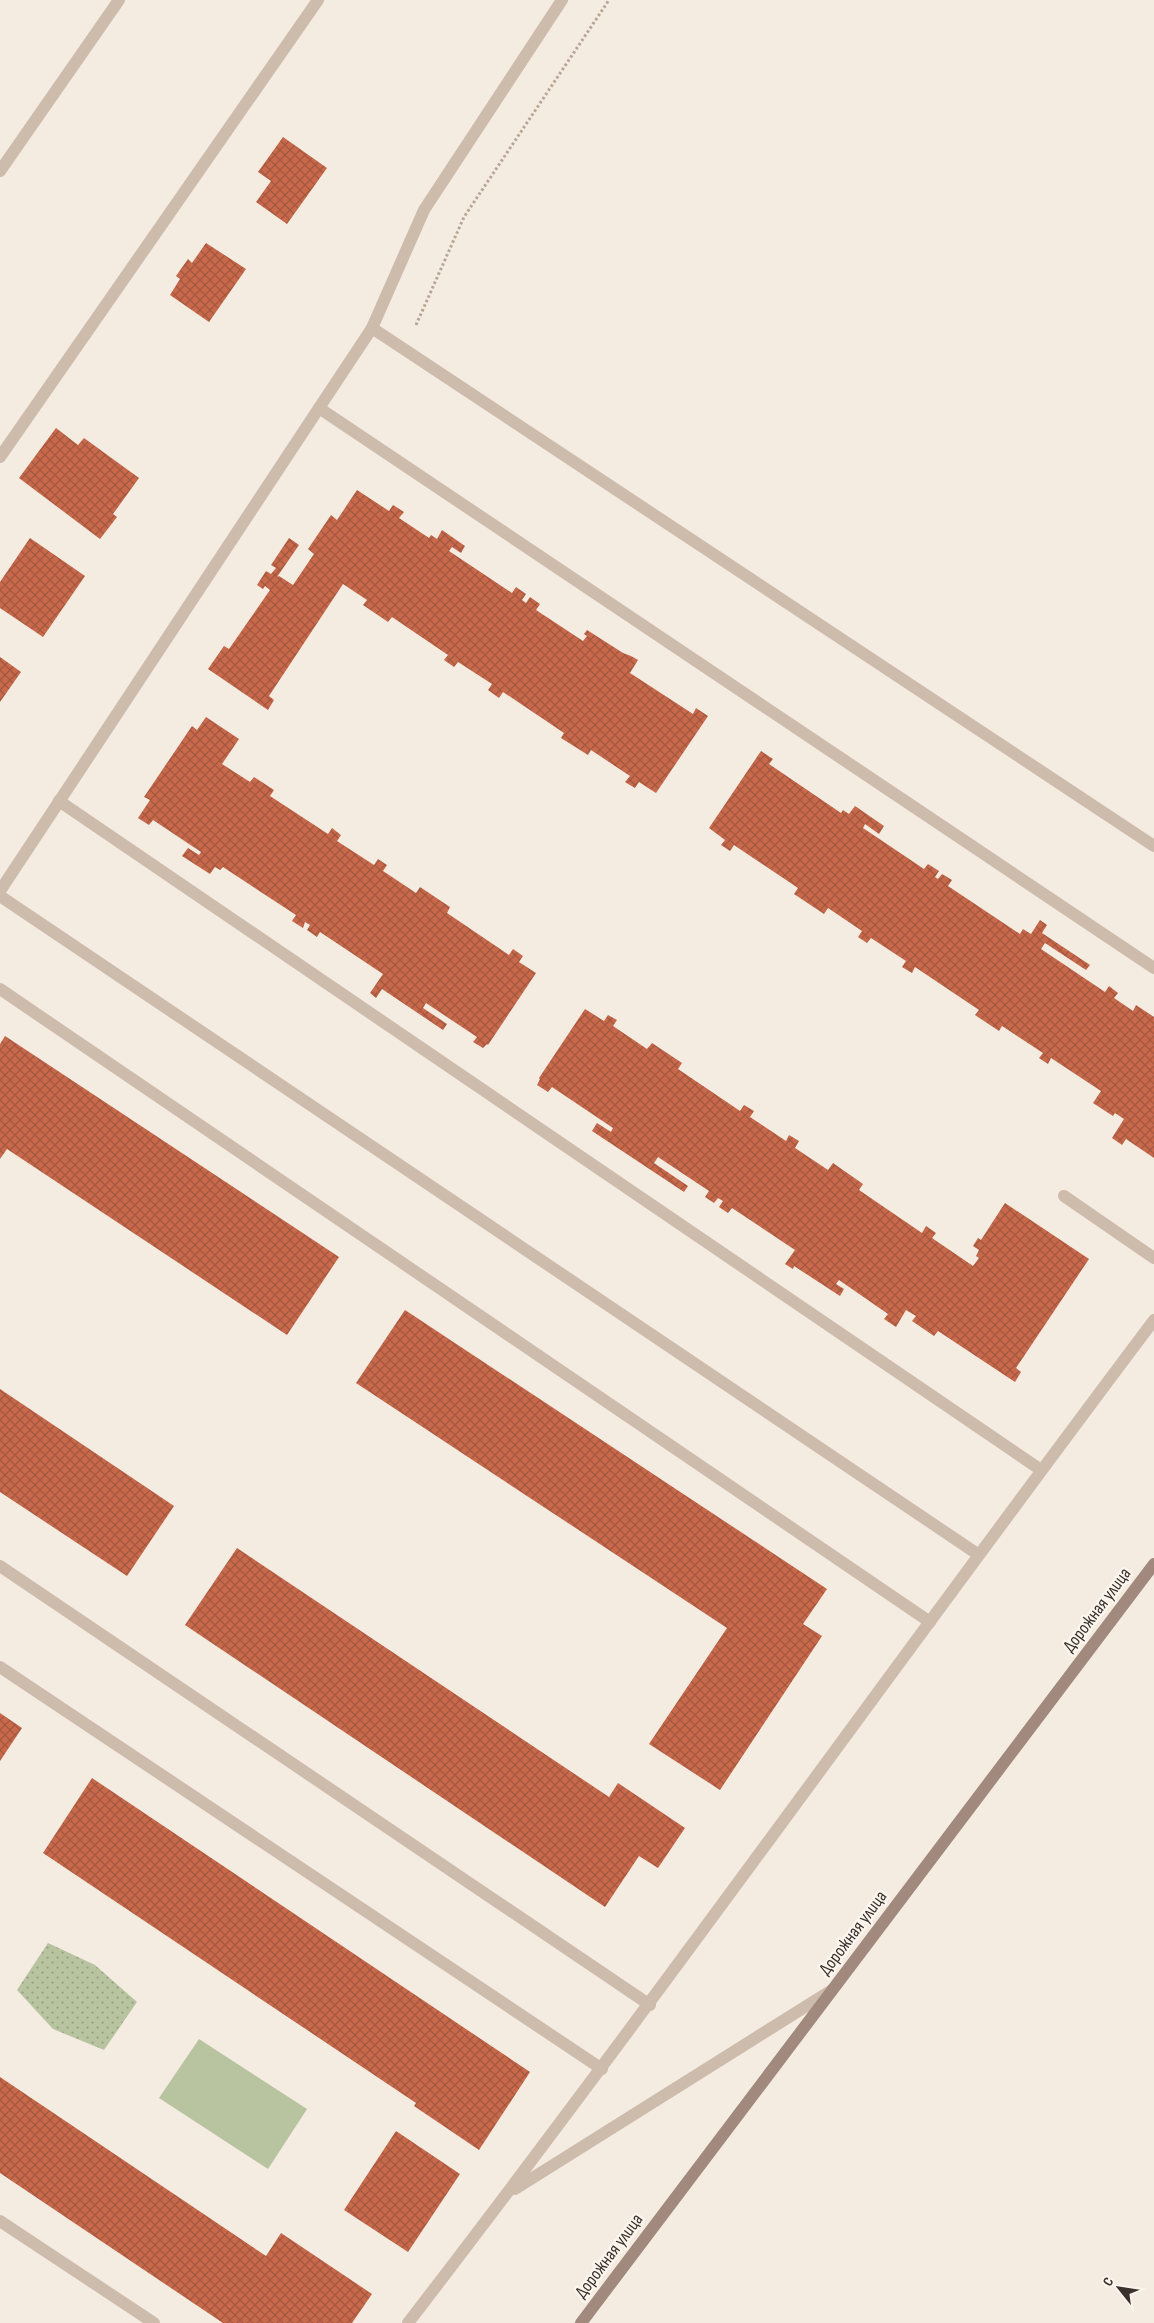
<svg xmlns="http://www.w3.org/2000/svg" width="1154" height="2323" viewBox="0 0 1154 2323" font-family="'Sofia Sans Condensed',sans-serif">
<style>
.park{fill:url(#park-dots)}
.pitch{fill:#b8c4a0}
.building{fill:url(#building-cross-hatch)}
.lines{fill:none;stroke-linecap:round;stroke-linejoin:round}
.path{stroke:#b9a596;stroke-width:3;stroke-dasharray:2.5 2.5;stroke-linecap:butt}
.service{stroke:#cdbbac;stroke-width:12}
.minor{stroke:#cdbbac;stroke-width:12}
.secondary{stroke:#a18a7d;stroke-width:12}
.labels{text-anchor:middle;dominant-baseline:central;stroke-width:5;stroke-linejoin:round;paint-order:stroke}
.street-label{font-size:18px;fill:#3b302b;stroke:#fbf5ee}
</style>
<defs>
<pattern id="park-dots" width="8" height="8" patternUnits="userSpaceOnUse" patternTransform="scale(1.25)"><rect width="8" height="8" fill="#b8c4a0"/><path d="M2 2h.1M6 6h.1" fill="none" stroke="#97a083" stroke-width="1.8" stroke-linecap="round"/></pattern>
<pattern id="building-cross-hatch" width="8" height="8" patternUnits="userSpaceOnUse" patternTransform="scale(1.25)"><rect width="8" height="8" fill="#c8694b"/><path d="M0 0l8 8M0 8l8-8" fill="none" stroke="#a4573f"/></pattern>
</defs>
<rect width="100%" height="100%" fill="#f4ebe1"/>
<path class="park" d="M48,1943l47,22 42,37 -33,48 -51,-21 -36,-39z"/>
<path class="pitch" d="M199,2039l108,70 -39,60 -109,-71z"/>
<g class="building">
<path d="M283,137l44,31 -40,56 -31,-22 15,-21 -13,-9z"/>
<path d="M206,243l40,26 -37,53 -39,-27 10,-16 -4,-3 12,-17 4,4z"/>
<path d="M56,428l22,17 6,-7 55,40 -26,36 4,3 -17,22 -81,-61z"/>
<path d="M357,490l32,21 4,-6 11,7 -5,6 30,20 2,-3 6,4 5,-9 23,16 -4,7 -9,-6 -3,4 63,42 4,-6 10,7 -4,6 4,3 4,-6 10,7 -4,6 47,31 4,-5 -3,-2 3,-4 36,23 8,3 7,4 -8,13 63,41 3,-6 12,8 -52,77 -17,-11 -4,6 -10,-6 5,-6 -39,-26 -3,5 -27,-17 3,-5 -61,-41 -4,6 -11,-8 4,-6 -34,-22 -4,5 -10,-7 4,-5 -56,-38 -4,5 -25,-17 4,-5 -24,-16 -74,112 5,4 -6,10 -60,-41 16,-23 5,3 41,-59 -5,-4 -2,3 -6,-4 9,-14 5,3 5,-6 -5,-3 18,-27 10,7 -22,32 2,-1 14,9 21,-31 -6,-5 23,-34 6,5z"/>
<path d="M30,538l55,38 -42,61 -43,-29v-26z"/>
<path d="M0,657l21,15 -21,30z"/>
<path d="M206,717l33,22 -17,25 28,18 4,-5 20,13 -4,6 58,38 4,-6 9,7 -4,6 37,24 4,-6 9,6 -4,6 33,22 4,-6 30,20 -3,6 62,42 4,-6 10,7 -4,6 17,11 -48,72 -1,-1 -4,4 -10,-6 4,-5 -51,-34 -3,5 24,16 -4,6 -61,-41 -6,9 -6,-5 13,-19 -63,-42 -3,5 -10,-7 3,-5 -5,-3 -2,6 -11,-7 4,-6 -73,-48 -3,3 -5,-3 -5,7 -28,-18 6,-8 11,7 2,-3 -48,-32 -4,5 -11,-7 12,-18 -6,-3 48,-71 5,4z"/>
<path d="M761,751l12,8 -4,5 72,49 2,-3 6,4 6,-8 29,20 -5,8 -14,-10 -2,4 61,41 4,-5 11,7 -4,6 3,2 4,-5 10,6 -4,6 72,48 3,-5 8,5 9,-14 7,5 -5,8 48,32 -4,5 -41,-27 -4,6 64,43 4,-6 9,7 -4,5 19,13 3,-6 18,12v141l-28,-19 -4,6 -10,-7 12,-19 -9,-6 -2,3 -20,-13 8,-12 -50,-33 -3,6 -9,-6 4,-5 -41,-27 -3,5 -24,-16 4,-5 -64,-43 -3,6 -10,-6 4,-6 -35,-23 -4,5 -9,-6 4,-6 -34,-23 -4,6 -30,-20 4,-6 -64,-43 -4,6 -9,-6 4,-5 -16,-12z"/>
<path d="M585,1009l19,12 4,-6 9,5 -4,6 34,23 5,-6 30,20 -4,6 62,42 4,-6 10,6 -4,6 36,24 3,-6 10,6 -4,7 33,22 5,-7 30,21 -4,6 63,43 4,-7 10,7 -4,5 41,28 6,-8 -3,-2 3,-6 -6,-4 5,-8 3,2 24,-37 84,56 -73,109 5,4 -6,10 -77,-51 -4,5 -22,-15 4,-5 -10,-6 -10,17 -12,-8 4,-5 -49,-34 -3,4 8,5 -4,7 -46,-30 -1,3 -8,-5 10,-14 -63,-42 -4,5 -9,-6 4,-6 -5,-3 -4,5 -9,-6 4,-6 -51,-34 -4,6 34,23 -4,6 -92,-61 5,-8 14,9 2,-4 -61,-41 -4,5 -11,-7 3,-6 -1,-1z"/>
<path d="M5,1036l334,221 -52,78 -280,-186 -7,10v-115z"/>
<path d="M405,1310l422,279 -24,35 19,12 -102,154 -71,-46 78,-116 -371,-245z"/>
<path d="M0,1389l174,117 -47,70 -127,-84z"/>
<path d="M237,1548l372,249 9,-14 67,45 -27,40 -19,-12 -34,51 -420,-282z"/>
<path d="M0,1713l22,15 -22,33z"/>
<path d="M92,1778l438,294 -51,78 -65,-44 2,-3 -373,-250z"/>
<path d="M0,2077l266,179 15,-23 91,61 -20,29h-129l-223,-150z"/>
<path d="M396,2131l64,43 -52,78 -64,-42z"/>
</g>
<g class="lines">
<path class="path" d="M416,325l48,-108 145,-217"/>
<g class="service">
<path d="M372,328l52,-118 138,-210"/>
<path d="M319,408l53,-80 782,518"/>
<path d="M59,801l982,669"/>
<path d="M0,891l319,-483 835,560"/>
<path d="M0,896l979,659"/>
<path d="M0,989l930,633"/>
<path d="M1064,1196l90,62"/>
<path d="M0,1566l650,439"/>
<path d="M0,1667l602,402"/>
<path d="M515,2189l317,-199"/>
<path d="M0,2221l154,102"/>
<path d="M408,2323c254,-330 495,-670 746,-1003"/>
</g>
<g class="minor">
<path d="M0,171l119,-171"/>
<path d="M0,457l318,-457"/>
</g>
<path class="secondary" d="M581,2323l573,-759"/>
</g>
<g class="labels">
<g class="street-label">
<text transform="translate(1097 1610) rotate(-53)">Дорожная улица</text>
<text transform="translate(853 1933) rotate(-53)">Дорожная улица</text>
<text transform="translate(609 2256) rotate(-53)">Дорожная улица</text>
</g>
</g>
<g transform="translate(1119 2288) rotate(300)" stroke="#fbf5ee" stroke-width="4" paint-order="stroke">
<path d="M0-4L9 19L0 12L-9 19Z" fill="#3b302b"/>
<text y="-8" font-size="14" font-weight="bold" text-anchor="middle" fill="#3b302b">С</text>
</g>
</svg>
